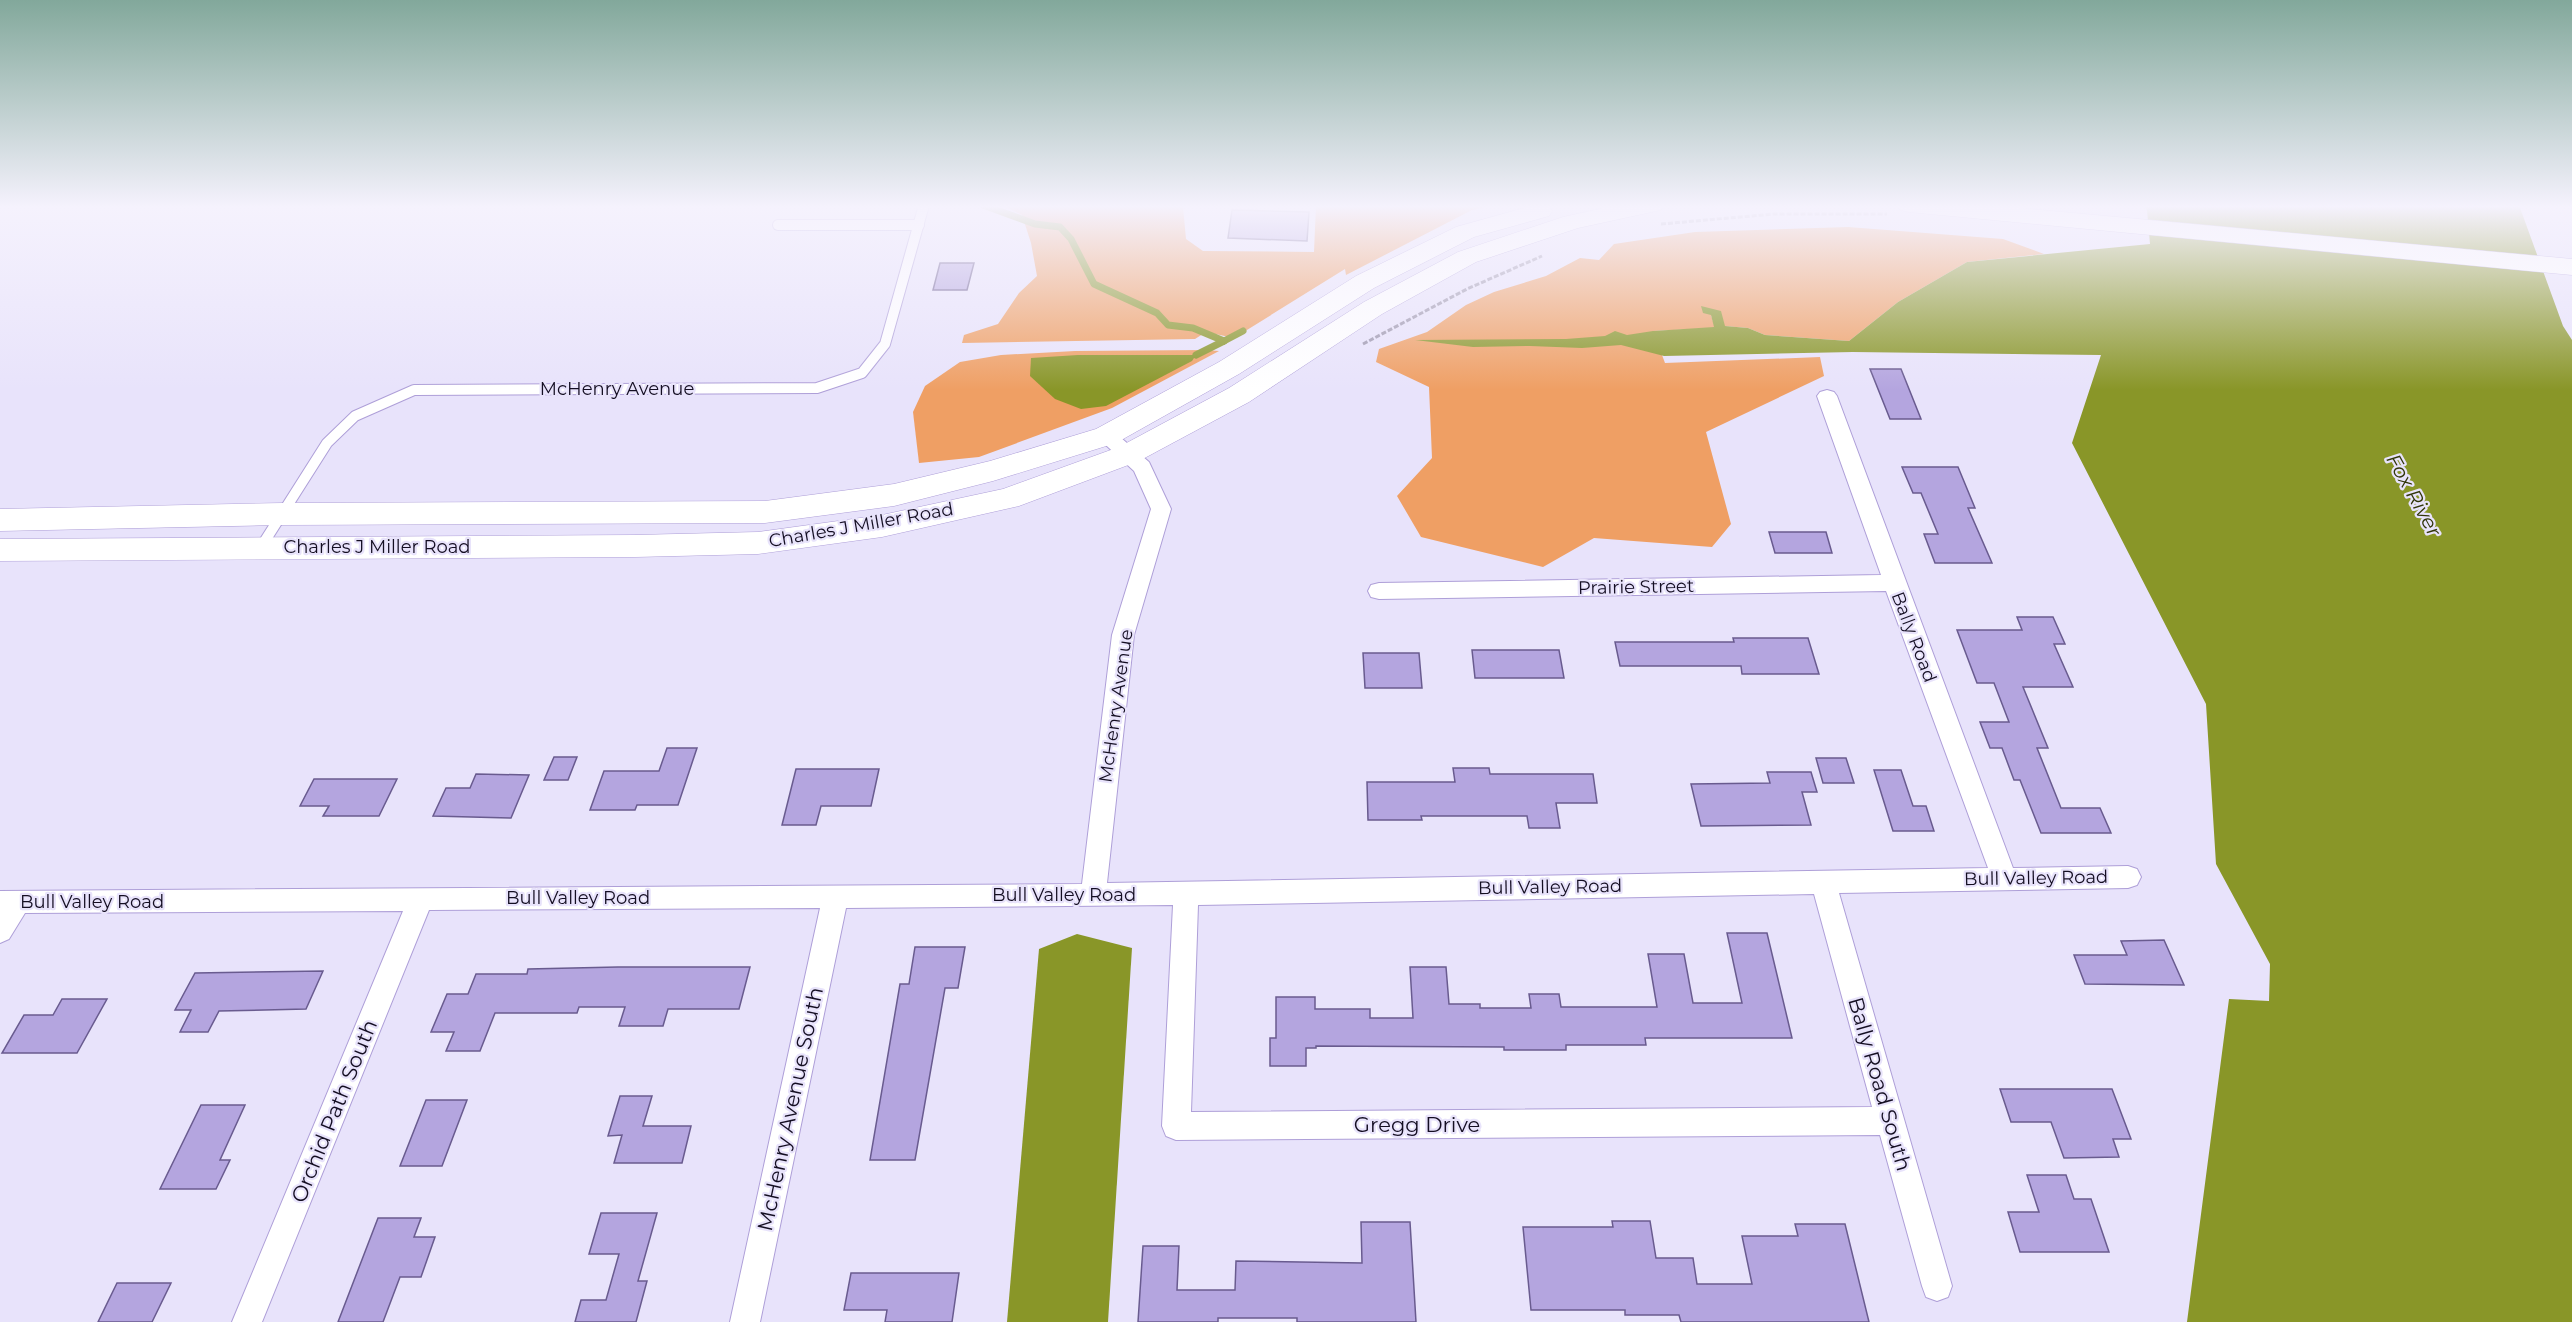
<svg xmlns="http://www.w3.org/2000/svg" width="2572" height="1322" viewBox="0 0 2572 1322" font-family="Montserrat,sans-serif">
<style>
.green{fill:#ef9f64}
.water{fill:#899628}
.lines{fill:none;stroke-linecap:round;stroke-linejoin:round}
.stream{stroke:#899628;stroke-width:7}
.building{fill:#b4a5df;stroke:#695b8f;stroke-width:1.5}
.lane-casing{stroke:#ae9fd8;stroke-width:12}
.street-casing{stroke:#ae9fd8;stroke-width:2}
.secondary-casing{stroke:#ae9fd8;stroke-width:1}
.path{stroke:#9d97ae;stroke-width:3;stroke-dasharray:5 2;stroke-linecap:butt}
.lane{stroke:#fff;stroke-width:10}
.street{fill:#fff;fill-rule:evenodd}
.secondary{fill:#fff;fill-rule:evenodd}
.labels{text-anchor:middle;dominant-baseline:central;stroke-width:4.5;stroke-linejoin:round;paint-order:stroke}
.street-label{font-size:18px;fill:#140e22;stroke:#e8e3fb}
.water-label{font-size:20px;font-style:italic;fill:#313609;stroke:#e8e3fb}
.near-street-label{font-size:21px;fill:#140e22;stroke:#e8e3fb}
</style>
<rect width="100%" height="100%" fill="#e8e3fb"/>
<g class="green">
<path d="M1002,205l181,2 3,32 17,12 111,1 2,-47h180l-24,5 -126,65 -1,-6 -111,69 -28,-6 -11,7 -233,4 2,-8 34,-11 21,-31 18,-17 -6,-33 -9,-28z"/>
<path d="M1848,227l155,12 41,15 -77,8 -69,40 -49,39 -84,-6 -17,-7 -24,-2 -13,-11 4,13 -62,3 12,32 155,-6 4,19 -118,56 25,92 -19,23 -118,-9 -51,29 -122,-30 -24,-41 35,-38 -3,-71 -53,-25 3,-13 48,-17 39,-27 28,-13 52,-16 34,-18 19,2 15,-16 81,-12z"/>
<path d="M1206,350l13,1 -107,57 -133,49 -60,6 -6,-51 12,-26 35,-24 41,-7 74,-4z"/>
</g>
<g class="water">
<path d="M2143,205h376l44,121 9,14v982h-385l42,-323 40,2 1,-37 -54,-100 -10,-160 -134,-261 29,-88 -248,-3 -189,4 -43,-11 -39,3 -52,-2 -57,1 -58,-7 151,-1 39,-3 10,-5 12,4 26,-4 61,-4 -3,-12 -8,-2 -2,-7 20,5 4,15 23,2 17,7 84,6 49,-39 69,-40 183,-18 -3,-34z"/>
<path d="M1078,355h118l-4,6 -86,45 -25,3 -26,-10 -25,-23 1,-18z"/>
<path d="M1077,934l55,14 -24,374h-101l32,-373z"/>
</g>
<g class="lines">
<g class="stream">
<path d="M983,205l52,19 25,3 11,12 23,45 63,29 11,12 25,3 31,13 19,-10"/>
<path d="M1196,355l28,-14"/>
</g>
</g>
<g class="building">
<path d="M1232,210l77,2 -2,29 -79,-3z"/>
<path d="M940,263h34l-7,27h-34z"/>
<path d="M1870,369h31l20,50h-31z"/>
<path d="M1902,467h56l17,41h-7l24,55h-57l-11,-29h14l-17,-41h-8z"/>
<path d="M1769,532h57l6,21h-57z"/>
<path d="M2017,617h36l12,27h-11l19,43h-50l25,61h-11l24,60h39l11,25h-70l-21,-53h-6l-12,-32h-12l-10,-26h29l-15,-39h-17l-20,-53h65z"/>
<path d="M1733,638h75l11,36h-77l-1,-8h-121l-5,-24h119z"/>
<path d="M1472,650h87l5,28h-89z"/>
<path d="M1363,653h56l3,35h-57z"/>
<path d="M667,748h30l-19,57h-41l-2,5h-45l14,-39h55z"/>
<path d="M554,757h23l-9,23h-24z"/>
<path d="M1816,758h30l8,25h-31z"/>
<path d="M1453,768h36l1,6h103l4,29h-41l4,25h-31l-2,-12h-106l1,4h-54l-1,-38h88z"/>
<path d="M796,769h83l-8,37h-50l-5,19h-34z"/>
<path d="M1874,770h27l12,36h13l8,25h-41z"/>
<path d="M1767,772h44l6,20h-15l9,33 -110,1 -10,-42 79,-1z"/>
<path d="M476,774l53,1 -18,43 -78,-2 13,-28h24z"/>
<path d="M314,779h83l-18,37h-56l6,-10h-29z"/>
<path d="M1727,933h40l25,105h-147l1,7h-80v5h-62v-3l-188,-1v2h-10v18h-36v-28h6v-41h39v12h55v9h43l-3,-51h36l3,37h31v4h51l-2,-14h30l2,13h96l-9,-53h36l9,49h49z"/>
<path d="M2164,940l20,45 -99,-1 -11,-29h53l-6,-14z"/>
<path d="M915,947h50l-7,41h-13l-30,172h-45l30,-176h9z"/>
<path d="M618,967h132l-11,42h-71l-5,17h-44l6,-19h-46l-2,6h-82l-15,38h-34l8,-19h-23l16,-38h21l8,-20h51l1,-5z"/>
<path d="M323,971l-17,38 -87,2 -11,21h-28l11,-22h-16l20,-37z"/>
<path d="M62,999h45l-30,54h-75l22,-38h29z"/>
<path d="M2000,1089h112l19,50h-18l6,18 -55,1 -13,-36h-40z"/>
<path d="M620,1096h32l-9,30h48l-9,37h-68l8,-28 -14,1z"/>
<path d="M426,1100h41l-25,66h-42z"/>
<path d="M201,1105h44l-25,55h10l-14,29h-56z"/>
<path d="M2027,1175h39l8,24h17l18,53h-89l-12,-40h31z"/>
<path d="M601,1213h56l-19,68h9l-11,41h-61l6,-22h25l13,-46h-30z"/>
<path d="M378,1218h43l-7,19h21l-14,40h-21l-17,45h-45z"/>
<path d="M1612,1221h38l6,37h37l4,26h55l-10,-48h56l-3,-12h50l24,98h-188l-2,-7h-54v-5h-94l-8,-83h90z"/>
<path d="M1361,1222h49l6,100h-119v-4h-79v4h-80l5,-76h36l-2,44h58l1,-29 126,2z"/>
<path d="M851,1273h108l-7,49h-67l2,-12h-43z"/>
<path d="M117,1283h54l-19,39h-54z"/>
</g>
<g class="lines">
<defs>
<g id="lane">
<path d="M778,225h141"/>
<path d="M261,547l66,-104 28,-27 59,-26 403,-2 45,-15 23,-29 39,-139"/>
</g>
<path id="street" d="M1827,390l7,2 3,4 176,472 115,-2 9,3 4,8 -4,8 -9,3 -289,5 113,393 -4,11 -11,4 -11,-4 -4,-11 -42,-151 -704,5 -10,-4 -4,-10 11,-221 -327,3 -86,414h-30l90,-414 -391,2 -167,412h-30l171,-411 -378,2 -16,26 -9,4v-52l1082,-7 30,-249 39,-126 -17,-38 -38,-35 3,-5 7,-2 7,2 36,31 22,47 -37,126 -27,248 881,-15 -102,-277 -507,8 -8,-2 -3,-6 3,-6 8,-2 502,-8 -64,-179 3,-4zM1814,894l58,213 -681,5 7,-207z"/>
<g id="secondary">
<path d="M1535,205l14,1 3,5 -3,5 -75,21 -100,51 -135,86 -123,69 -123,38 -99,25 -129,17 -482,2 -283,6v-22l283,-6 482,-2 129,-17 96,-23 106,-32 123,-67 137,-86 100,-49z"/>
<path d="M1618,205h46l-3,5 -83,18 -102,34 -94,52 -133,88 -110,59 -120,45 -137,31 -124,17 -123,3 -635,4v-22l635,-4 123,-3 124,-17 121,-26 116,-42 110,-59 135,-86 94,-50 105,-35z"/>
<path d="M1897,205h90l585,54v16l-663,-63 -9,-2z"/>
</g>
</defs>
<use href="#lane" class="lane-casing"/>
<use href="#street" class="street-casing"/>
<use href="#secondary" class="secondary-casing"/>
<g class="path">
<path d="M1661,224l113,-10h113"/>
<path d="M1363,344l104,-55 75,-33"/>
</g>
<use href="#lane" class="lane"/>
<use href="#street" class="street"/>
<use href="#secondary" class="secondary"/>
</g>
<linearGradient id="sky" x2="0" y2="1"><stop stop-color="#82a89b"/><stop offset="0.53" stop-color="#f5f2fd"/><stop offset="1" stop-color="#f5f2fd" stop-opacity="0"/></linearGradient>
<rect width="2572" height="390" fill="url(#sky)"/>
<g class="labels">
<g class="street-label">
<text x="617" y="389">McHenry Avenue</text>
<text transform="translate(861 525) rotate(-10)">Charles J Miller Road</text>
<text x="377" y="547">Charles J Miller Road</text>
<text transform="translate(1636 587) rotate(-1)">Prairie Street</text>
<text transform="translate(1914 637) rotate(69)">Bally Road</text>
<text transform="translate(1116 706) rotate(-82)">McHenry Avenue</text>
<text transform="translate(2036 878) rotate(-1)">Bull Valley Road</text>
<text transform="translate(1550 887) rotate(-1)">Bull Valley Road</text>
<text x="1064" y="895">Bull Valley Road</text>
<text x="578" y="898">Bull Valley Road</text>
<text x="92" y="902">Bull Valley Road</text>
</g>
<g class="water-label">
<text transform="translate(2414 495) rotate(61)">Fox River</text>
</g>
<g class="near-street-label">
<text transform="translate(1880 1084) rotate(74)">Bally Road South</text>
<text transform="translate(790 1109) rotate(-78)">McHenry Avenue South</text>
<text transform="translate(334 1111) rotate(-68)">Orchid Path South</text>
<text x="1417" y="1124">Gregg Drive</text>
</g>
</g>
</svg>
